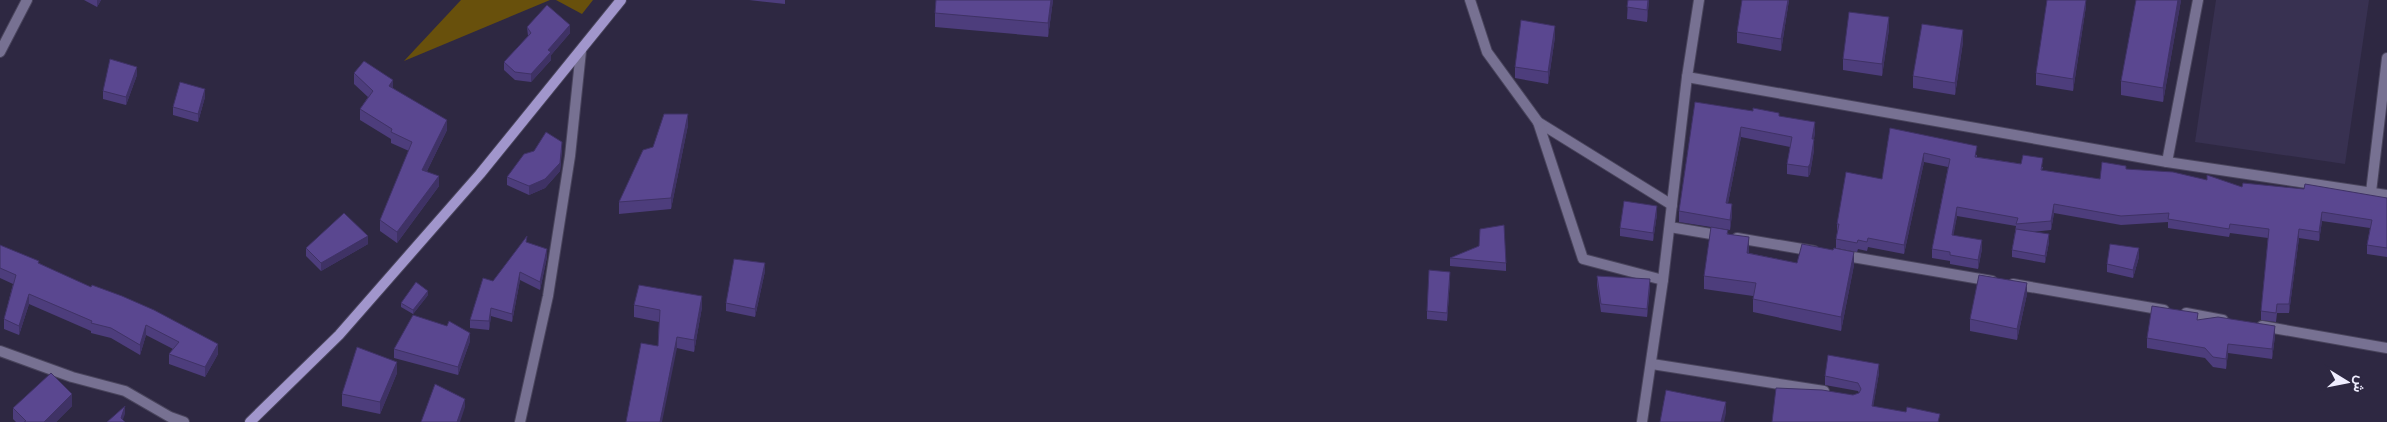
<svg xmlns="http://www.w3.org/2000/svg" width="2387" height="422" viewBox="0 0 2387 422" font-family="Merriweather,Vazirmatn,serif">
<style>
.built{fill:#383151}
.green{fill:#68500c}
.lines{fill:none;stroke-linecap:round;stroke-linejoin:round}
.street-casing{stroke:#49445c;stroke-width:12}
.secondary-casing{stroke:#49445c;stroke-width:12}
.street{stroke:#777192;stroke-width:10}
.secondary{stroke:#a196cc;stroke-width:10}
.wall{fill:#4d3d7c}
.shaded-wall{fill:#3f3265}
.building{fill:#5a4790;stroke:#3f3265}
</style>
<rect width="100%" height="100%" fill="#2e2842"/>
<path class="built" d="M2216,0h153l-24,164 -150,-22z"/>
<g class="green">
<path d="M461,0h89l-146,61z"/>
<path d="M556,0h37l-11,14z"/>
</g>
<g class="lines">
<defs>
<g id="street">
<path d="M1470,0l17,52 51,70 134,83"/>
<path d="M1699,0l-12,77 480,85 220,33"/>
<path d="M0,52l27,-52"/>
<path d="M1538,122l45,137 80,21"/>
<path d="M2167,162l31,-162"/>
<path d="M2371,192l16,-134"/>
<path d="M1670,227l53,9"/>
<path d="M1737,238l77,13"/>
<path d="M1841,255l151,26"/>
<path d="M2013,284l151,26"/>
<path d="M2186,313l37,7"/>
<path d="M2262,326l125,22"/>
<path d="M0,351l72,26 53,14 45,26 14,5"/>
<path d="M1652,364l172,27"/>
<path d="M520,422l28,-126 22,-140 11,-105"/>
<path d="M1642,422l21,-142 24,-203"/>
</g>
<path id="secondary" d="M250,422l89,-87 141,-161 141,-174"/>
</defs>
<use href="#street" class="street-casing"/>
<use href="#secondary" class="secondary-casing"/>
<use href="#street" class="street"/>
<use href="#secondary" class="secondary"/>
</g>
<g class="wall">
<path d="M84,0h17l-4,7z"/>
<path d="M749,0h36v4z"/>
<path d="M936,0h117l-5,37 -113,-10v-14z"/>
<path d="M1628,0h21l-2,22 -20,-3z"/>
<path d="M1789,0l-8,51 -44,-8v-11z"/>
<path d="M2086,0v6l-13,85 -37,-6v-12z"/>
<path d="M2181,0l-18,102 -42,-7v-14z"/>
<path d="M527,27l43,6 -19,22v5l-20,22 -16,-2 -11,-10v-8l24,-26z"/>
<path d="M1889,29l-7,47 -39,-6v-11z"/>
<path d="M1555,37l-7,47 -33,-6v-11z"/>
<path d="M1963,42l-8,53 -42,-7v-12z"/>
<path d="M354,73l39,15 54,42 -20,41 12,15 -42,57 -17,-12v-11l29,-69 -18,-8v-4l-31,-19v-11l8,-12 -14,-13z"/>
<path d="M137,75l-11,30 -23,-6v-8z"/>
<path d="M205,97l-7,25 -25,-7v-8z"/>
<path d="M1695,102l84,14 36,16 -1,7v11l-4,24 -2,3 -21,-3v-10l3,-17 -49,-10 -13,66 4,11 -2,16 -51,-8v-11z"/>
<path d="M688,125l-17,84 -52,5v-12l34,-55z"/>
<path d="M1890,128l87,27v2l66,10 -1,3 58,9 26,-10 81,11 35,7 145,11v59l-20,-3v-9l3,-17 -48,-7 -3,20 -20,-3 -10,75h-12l-1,9 -15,-2v-9l7,-73 -38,-5 -1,4 -61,-9v-6l-47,3 -67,-12 -3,17 -19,2 17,10 -4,21 -33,-6v-7l4,-24 -59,-10 -4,19 29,14 -4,20 -28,-5v-3l-18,-3v-9l16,-82 -24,-5 -20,92 -36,-7 -1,4 -9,-2 -1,3 -21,-4v-9l1,-6v-9l45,-45z"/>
<path d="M562,150l-2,21 -15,17 -16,7 -22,-10v-8z"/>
<path d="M1657,214l-4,27 -33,-5v-8z"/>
<path d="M1728,234l21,16v3l48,10 57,2 -13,66 -88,-19v-16l-49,-7v-13z"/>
<path d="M527,242l20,15 -7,33 -20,-10 -8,42 -21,-6 -2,14 -19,-2v-8l23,-39z"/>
<path d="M368,244l-47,27 -15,-15v-8z"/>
<path d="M0,245l39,18 179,91 -13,23 -36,-13v-10l4,-5 -27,-14 -6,20 -29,-17 -20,-5v-2l-62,-27 -10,31 -15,-6v-10l9,-35 -13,-6z"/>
<path d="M1479,246l27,17v8l-56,-5v-8z"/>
<path d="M2139,257l-6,21 -26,-6v-8z"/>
<path d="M765,271l-10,46 -29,-6v-8z"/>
<path d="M1597,276l53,11 -3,30 -46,-5 -4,-27z"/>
<path d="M1450,280l-3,41 -20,-2v-8z"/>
<path d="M2027,294l-10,46 -47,-9v-12z"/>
<path d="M428,295l-15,19 -12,-7v-4z"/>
<path d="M634,305l68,2 -8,45 -17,-4 -19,-2 1,-24 -25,-5z"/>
<path d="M2198,320l77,16 -3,23 -44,-6 -2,16 -13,-2 -8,-9 -58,-10v-10z"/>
<path d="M470,341l-12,34 -64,-17v-9z"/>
<path d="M397,373l-17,41 -38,-8v-12z"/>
<path d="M1879,373l-6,33 67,16 -164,-34 77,7 6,-2 -1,-2 -33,-6v-9z"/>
<path d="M72,406l-16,16h-40l-3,-3v-11z"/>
</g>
<g class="shaded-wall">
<path d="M97,0h4l-4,7z"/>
<path d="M1051,0h2l-5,37v-14z"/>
<path d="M1648,0h1l-2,22v-12z"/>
<path d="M1788,0h1l-8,51v-12z"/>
<path d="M2086,0v6l-13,85v-12z"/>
<path d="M2178,0h3l-18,102v-14z"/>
<path d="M1889,17v12l-7,47v-12z"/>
<path d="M570,25v8l-19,22v5l-20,22v-8l17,-24z"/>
<path d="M1555,26v11l-7,47v-12z"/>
<path d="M1963,30v12l-8,53v-12z"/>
<path d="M137,67v8l-11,30v-8z"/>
<path d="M393,80v11l-4,-5z"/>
<path d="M205,89v8l-7,25v-8z"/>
<path d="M688,114v11l-17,84v-11z"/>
<path d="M447,120v10l-25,51v-11z"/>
<path d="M1815,122v10l-3,17v-10z"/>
<path d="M1741,127v10l-15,76v-10z"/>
<path d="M1814,139v11l-4,24 -2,3v-10z"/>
<path d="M562,142l-2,29 -15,17 -16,7v-9z"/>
<path d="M1924,153v9l-20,92v-9z"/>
<path d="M439,176v10l-42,57v-11z"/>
<path d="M1732,204v10l-2,16v-10z"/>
<path d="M2054,204v9l-3,17v-9z"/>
<path d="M1657,206v8l-4,27v-8z"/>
<path d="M1957,207v9l-5,28v-9z"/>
<path d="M2322,212v9l-3,20v-9z"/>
<path d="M2299,229v9l-10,75v-9z"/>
<path d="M2049,234v8l-4,21v-7z"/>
<path d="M368,236v8l-47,27v-8z"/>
<path d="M1749,237v13l-2,16v-13z"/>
<path d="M1982,240v9l-4,20v-9z"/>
<path d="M2139,248v9l-6,21v-8z"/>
<path d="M547,249v8l-7,33v-8z"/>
<path d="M1854,252v13l-13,66v-14z"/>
<path d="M765,263v8l-10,46v-8z"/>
<path d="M520,272v8l-8,42v-8z"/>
<path d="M1450,272v8l-3,41v-8z"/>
<path d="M1650,279v8l-3,30v-8z"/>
<path d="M2027,283v11l-10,46v-11z"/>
<path d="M428,291v4l-15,19v-4z"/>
<path d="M29,294v10l-10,31v-9z"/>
<path d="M702,296v11l-8,45v-12z"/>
<path d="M491,308v8l-2,14v-9z"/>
<path d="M146,325v10l-6,20v-10z"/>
<path d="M2275,326v10l-3,23v-10z"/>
<path d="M470,333v8l-12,34v-8z"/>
<path d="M677,337v11l-15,74h-2z"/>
<path d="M218,344v10l-13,23v-10z"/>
<path d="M2228,344v9l-2,16v-10z"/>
<path d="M397,362v11l-17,41v-12z"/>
<path d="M1879,364v9l-7,41v-8z"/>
<path d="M72,394v12l-16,16h-12z"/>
<path d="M465,399v8l-5,15h-3z"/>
<path d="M1726,402v11l-2,9h-3z"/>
<path d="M125,406v8l-3,8 -1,-4z"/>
</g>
<g class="building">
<path d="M936,0h115l-3,23 -113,-10z"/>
<path d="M1628,0h20l-1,10 -20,-3z"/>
<path d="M1742,0h46l-7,39 -44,-7z"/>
<path d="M2047,0h39l-13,79 -37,-6z"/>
<path d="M2136,0h42l-15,88 -42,-7z"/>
<path d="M547,5l23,20 -22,25 3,2 -20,22 -16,-2 -11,-10 27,-29 -4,-6z"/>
<path d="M1849,12l40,5 -7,47 -39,-5z"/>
<path d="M1521,20l34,6 -7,46 -33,-5z"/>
<path d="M1922,24l41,6 -8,53 -42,-7z"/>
<path d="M110,59l27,8 -11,30 -23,-6z"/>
<path d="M364,61l29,19 -4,6 58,34 -25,50 17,6 -42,56 -17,-12 32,-78 -21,-10 1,-3 -32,-20 13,-18 -19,-18z"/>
<path d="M180,82l25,7 -7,25 -25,-7z"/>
<path d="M1695,102l58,9v-3l26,5v3l36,6 -3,17h2l-4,25 -2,3 -21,-3 5,-27 -51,-10 -15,76 6,1 -2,16 -51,-9z"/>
<path d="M664,114h24l-17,84 -52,4 24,-52 10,-3z"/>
<path d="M1890,128l87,18 -2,11 46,7 2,-9 20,3 -2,12 59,9 2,-17 24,4v3l47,3 34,8v-5l35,12 1,-4 61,6 1,-5 82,14v50l-20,-3 5,-25 -50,-8 -3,20 -20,-3 -10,75h-12l-1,9 -15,-2 8,-82 -39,-5 -1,5 -61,-10 1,-6 -48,3 -67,-12 -3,17 -35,3 2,-6 -61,-11 -5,28 30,5 -4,20 -28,-5v-3l-18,-3 18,-90 -26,-6 -20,92 -36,-7 -1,4 -9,-2 -1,3 -21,-4 3,-15h-2l9,-52 36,7z"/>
<path d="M546,132l16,10 -2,21 -15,16 -16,7 -22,-9 17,-23 10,-3z"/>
<path d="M1624,201l33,5 -4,27 -33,-5z"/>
<path d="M344,213l24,23 -47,27 -15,-15z"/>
<path d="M1504,225l2,38 -56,-5 29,-12 1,-17z"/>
<path d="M1711,227l17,3 -1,4 22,3 -2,16 50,10 5,-19 31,6 1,-2 20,4 -13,65 -88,-18 3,-16 -52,-7z"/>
<path d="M2016,229l33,5 -4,22 -33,-6z"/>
<path d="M527,236l-1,6 21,7 -7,33 -20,-10 -8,42 -21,-6 -2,13 -19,-1 13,-42 10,3z"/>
<path d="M2110,244l29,4 -6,22 -26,-6z"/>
<path d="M0,245l39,16 -1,2 53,24 1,-2 30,11 32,14 64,34 -13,23 -36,-13 10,-12 -33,-17 -6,20 -29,-17 -20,-5 1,-2 -63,-27 -10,32 -15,-7 12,-44 -16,-7z"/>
<path d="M734,259l31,4 -10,46 -29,-6z"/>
<path d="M1429,270l21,2 -3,41 -20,-2z"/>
<path d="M1979,275l48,8 -10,46 -47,-10z"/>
<path d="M1597,276l53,3 -3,30 -46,-5z"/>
<path d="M416,282l12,9 -15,19 -12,-7z"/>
<path d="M639,285l63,11 -8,44 -17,-3 -17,85h-34l15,-79 17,3 2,-36 -26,-5z"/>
<path d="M2152,306l46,7 -1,7 21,-3 57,9 -3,23 -44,-5 -2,15 -13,-2 -8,-9 -58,-10z"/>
<path d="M413,315l34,11 2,-5 21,12 -12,34 -64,-18z"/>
<path d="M357,347l40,15 -17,40 -38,-8z"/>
<path d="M1828,355l51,9 -7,42 34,6 1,-5 33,7 -2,8h-166l4,-34 46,2 31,5 6,-2 2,-4 -3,-6 -33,-7z"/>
<path d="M51,373l21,21 -28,28h-20l2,-1 -13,-13z"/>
<path d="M435,384l30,15 -8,23h-36z"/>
<path d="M1666,390l60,12 -5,20h-61z"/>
<path d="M125,406l-4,12 4,4h-18z"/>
</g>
<g transform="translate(2347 382) rotate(100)" stroke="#2e2842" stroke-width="4" paint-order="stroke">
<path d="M0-4L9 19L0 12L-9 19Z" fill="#f0eeff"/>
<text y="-8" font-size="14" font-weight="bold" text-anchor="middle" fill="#f0eeff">ش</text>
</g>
</svg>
